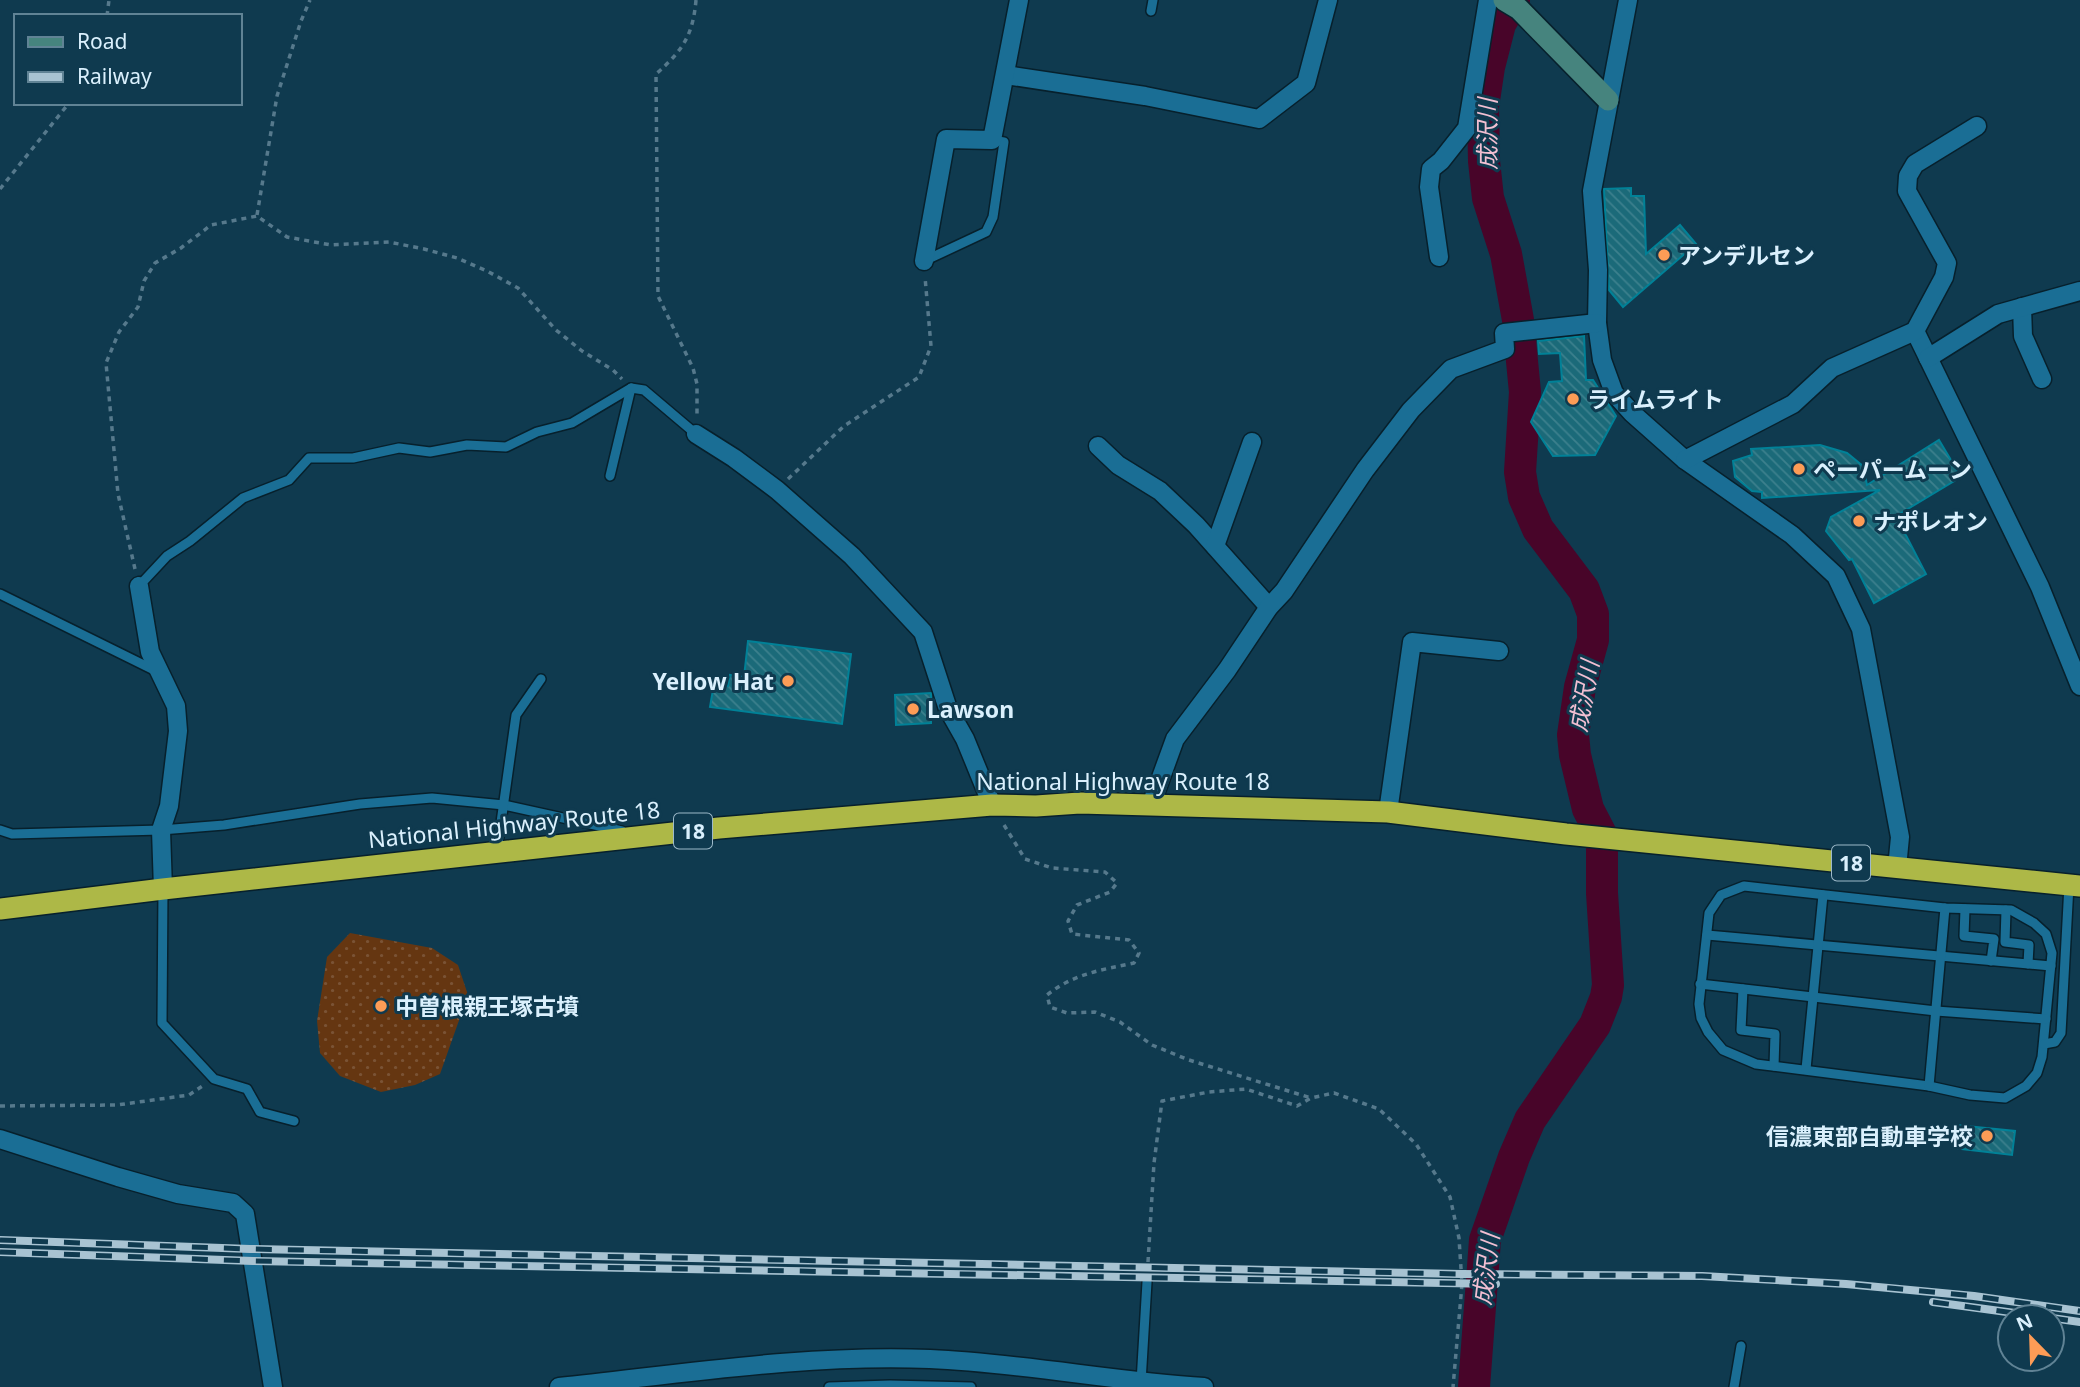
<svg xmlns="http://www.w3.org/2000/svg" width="2080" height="1387" viewBox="0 0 2080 1387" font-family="'Noto Sans','Noto Sans JP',sans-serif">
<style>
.grass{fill:url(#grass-dots)}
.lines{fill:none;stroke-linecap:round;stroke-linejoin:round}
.river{stroke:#480529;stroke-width:32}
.building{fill:url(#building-back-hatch);stroke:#018197;stroke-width:2}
.lane-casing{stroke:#07202c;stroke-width:12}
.street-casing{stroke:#07202c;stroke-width:21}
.secondary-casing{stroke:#07202c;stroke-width:24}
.highway-casing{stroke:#07202c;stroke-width:24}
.path{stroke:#56798c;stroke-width:3.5;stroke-dasharray:5 5;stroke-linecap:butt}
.lane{stroke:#1a6e95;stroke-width:9}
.street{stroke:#1a6e95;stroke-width:18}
.secondary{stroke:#46847e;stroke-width:21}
.highway{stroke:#adb847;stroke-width:21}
.rail-casing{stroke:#a8c3d2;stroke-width:8}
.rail{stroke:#0f3a4f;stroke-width:5;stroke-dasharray:16;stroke-linecap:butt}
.poi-dot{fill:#fd9c56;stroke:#0f3a4f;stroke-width:2.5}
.labels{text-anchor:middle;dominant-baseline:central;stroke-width:6;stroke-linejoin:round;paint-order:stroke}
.shield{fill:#0f3a4f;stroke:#9db9c9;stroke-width:2}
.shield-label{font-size:21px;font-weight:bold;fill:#daf0fd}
.poi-label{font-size:23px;font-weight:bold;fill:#daf0fd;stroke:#0f3a4f;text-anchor:start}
.street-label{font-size:23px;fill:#daf0fd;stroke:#0f3a4f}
.water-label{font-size:24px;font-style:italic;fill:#f2bfd2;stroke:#0f3a4f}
</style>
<defs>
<pattern id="grass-dots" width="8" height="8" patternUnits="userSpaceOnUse" patternTransform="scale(1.75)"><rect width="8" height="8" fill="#653611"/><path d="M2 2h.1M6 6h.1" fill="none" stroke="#7a5335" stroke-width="1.8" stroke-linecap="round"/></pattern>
<pattern id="building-back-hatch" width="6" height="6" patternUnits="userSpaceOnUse" patternTransform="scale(1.75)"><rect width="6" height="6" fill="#1b6a79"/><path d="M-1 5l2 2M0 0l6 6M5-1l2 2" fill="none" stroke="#3c808d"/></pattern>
</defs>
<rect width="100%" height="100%" fill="#0f3a4f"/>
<path class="grass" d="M350,933l82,15 26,17 10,30 -28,79 -25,11 -34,7 -41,-16 -20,-23 -3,-32 10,-64z"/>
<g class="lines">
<path class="river" d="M1474,1387l11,-147 29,-83 16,-37 65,-95 11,-28 2,-12 -6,-92v-57l-14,-27 -13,-54 -2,-20 7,-48 13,-47v-26l-9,-24 -46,-61 -14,-32 -4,-25 5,-80 -7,-72 -12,-66 -18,-56 -4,-37 -1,-54 6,-40 11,-43 14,-24"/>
</g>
<g class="building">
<path d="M1631,188v8h13l2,58 34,-29 16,19 -73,63 -14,-17 -5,-101z"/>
<path d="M1584,336l2,44h7l23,36 -21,39 -42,1 -22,-34 18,-40 13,-1 -2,-28 -21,1 -1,-13z"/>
<path d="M1939,440l22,37 -65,39 30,58 -52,29 -22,-44 -3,1 -23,-29 5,-14 49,-27 -118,8v-6l-10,-1 -17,-14 -2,-16 19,-6 -1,-6 69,-4 27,8 16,13 4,19z"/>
<path d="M748,641l103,13 -9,70 -132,-17 4,-23 14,2 2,-11 14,2z"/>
<path d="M931,693v30l-35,2 -1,-30z"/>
<path d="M1956,1125l59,6 -3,24 -58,-7z"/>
</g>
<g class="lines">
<defs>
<g id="lane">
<path d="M1151,11l2,-11"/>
<path d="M924,261l62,-29 7,-15 11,-75 -12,-2"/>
<path d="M610,476l21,-88"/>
<path d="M139,586l28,-30 23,-15 53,-43 46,-18 20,-22h44l46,-10 31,4 37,-7 39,2 31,-15 35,-9 59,-35 13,2 52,44"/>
<path d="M0,594l156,77"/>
<path d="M0,830l12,4 149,-4 63,-5 136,-21 72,-6 72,7 118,26"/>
<path d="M497,851l19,-136 25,-36"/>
<path d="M1744,886l201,22 66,2 23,13 12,11 6,19 -10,104 -5,16 -11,13 -21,12 -35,-3 -41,-9 -173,-22 -33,-14 -15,-18 -7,-14 -2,-14 10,-91 12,-18z"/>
<path d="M163,889l-1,134 52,56 33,10 13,23 34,9"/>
<path d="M1965,909l-1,27 30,3 -3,22"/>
<path d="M2006,910l-1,32 24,3 -1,19"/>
<path d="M1707,935l344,31"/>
<path d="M1700,984l236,27 110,8"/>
<path d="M1743,989l-2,41 34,4 -1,32"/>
<path d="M2044,1044l11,-2 6,-9 8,-148"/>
<path d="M1806,1069l17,-174"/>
<path d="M1929,1086l16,-178"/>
<path d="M1141,1382l6,-100"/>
<path d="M829,1387l61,-2 81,2"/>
<path d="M1734,1387l7,-41"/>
</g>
<g id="street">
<path d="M1628,0l-36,191 6,79 -1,53 5,37 12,33 18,20 53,47 107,75 44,41 25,53 39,208 -3,31"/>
<path d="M1006,75l139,21 114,23 47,-36 22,-83"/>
<path d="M1439,257l-10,-70 2,-18 10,-8 26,-33 21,-128"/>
<path d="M924,261l22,-122 46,1 27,-140"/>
<path d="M2022,307l1,29 19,43"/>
<path d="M1915,331l125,256 40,99"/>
<path d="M1928,358l70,-44 82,-23"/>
<path d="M696,434l38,24 43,32 75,66 71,76 25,77 17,30 27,66"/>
<path d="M1098,446l20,19 42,26 36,34 73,82"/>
<path d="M1685,460l108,-56 39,-36 83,-37 29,-54 3,-14 -40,-72 1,-15 7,-12 62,-38"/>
<path d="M1215,546l37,-104"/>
<path d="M139,586l11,66 26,54 2,25 -9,75 -8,24 2,59"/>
<path d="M1151,805l24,-66 52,-69 42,-63 15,-16 81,-121 46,-60 40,-41 54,-20 -1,-16 93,-10"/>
<path d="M1388,812l24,-170 87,9"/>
<path d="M0,1139l118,38 60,17 55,9 12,11 28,173"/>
<path d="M559,1387c123,-13 247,-33 371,-28 92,4 182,22 274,28"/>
</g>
<path id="secondary" d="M1504,0l15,9 89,91"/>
<path id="highway" d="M0,909l163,-20 556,-61 273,-23 44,1 44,-3 308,9 178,22 514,52"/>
</defs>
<use href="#lane" class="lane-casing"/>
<use href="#street" class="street-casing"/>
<use href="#secondary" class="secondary-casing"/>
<use href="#highway" class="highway-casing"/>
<g class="path">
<path d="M696,0c-3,36 -14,51 -40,74l2,222 35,72 4,16v33"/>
<path d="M107,16l2,-16"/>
<path d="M0,189l69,-86"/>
<path d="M257,215l20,-119 24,-75 9,-21"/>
<path d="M788,479l56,-53 75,-49 12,-31 -6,-69"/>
<path d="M135,569l-17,-75 -12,-131 13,-31 19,-25 6,-26 11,-18 26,-15 30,-23 46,-9 30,21 44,8 58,-3 35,7 33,9 30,13 31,17 38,42 26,21 31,19 9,9"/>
<path d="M1004,825l21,34 27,9 53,4 12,11 -7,9 -33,13 -9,16 4,13 57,6 10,13 -5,10c-33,7 -61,11 -87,32l3,12 17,6 28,-1 25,10 32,23 37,15 122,38"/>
<path d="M0,1106l117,-1 72,-10 15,-10"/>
<path d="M1148,1262l6,-99 8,-62 47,-9 37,-3 51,17 14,-8 23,-5 45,16 37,35 34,53 9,41 3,46 -9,103"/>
</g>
<use href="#lane" class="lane"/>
<use href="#street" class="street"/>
<use href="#secondary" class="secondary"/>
<use href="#highway" class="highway"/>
<defs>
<g id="rail">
<path d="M0,1240l250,9 1211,25 241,2 144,8 128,12 106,15"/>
<path d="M0,1252l253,9 1243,23"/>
<path d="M1933,1302l111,15"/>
<path d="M2052,1318l28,4"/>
</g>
</defs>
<use href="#rail" class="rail-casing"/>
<use href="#rail" class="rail"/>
</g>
<g class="poi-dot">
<circle cx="1664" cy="255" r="7"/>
<circle cx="1573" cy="399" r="7"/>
<circle cx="1799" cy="469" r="7"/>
<circle cx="1859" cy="521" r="7"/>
<circle cx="788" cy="681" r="7"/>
<circle cx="913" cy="709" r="7"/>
<circle cx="381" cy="1006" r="7"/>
<circle cx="1987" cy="1136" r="7"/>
</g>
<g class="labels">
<g class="shield">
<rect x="674" y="813.5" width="38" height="35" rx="5"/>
<rect x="1832" y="845.5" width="38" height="35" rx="5"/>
</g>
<g class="shield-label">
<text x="693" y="831">18</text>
<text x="1851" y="863">18</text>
</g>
<g class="poi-label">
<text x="1678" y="255">アンデルセン</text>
<text x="1587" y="399">ライムライト</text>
<text x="1813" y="469">ペーパームーン</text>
<text x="1873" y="521">ナポレオン</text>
<text x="774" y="681" text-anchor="end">Yellow Hat</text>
<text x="927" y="709">Lawson</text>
<text x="395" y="1006">中曽根親王塚古墳</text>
<text x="1973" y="1136" text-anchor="end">信濃東部自動車学校</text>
</g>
<g class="street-label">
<text x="1123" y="781">National Highway Route 18</text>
<text transform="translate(514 824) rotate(-6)">National Highway Route 18</text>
</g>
<g class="water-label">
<text transform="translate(1486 134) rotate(-90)">成沢川</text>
<text transform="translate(1583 696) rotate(-80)">成沢川</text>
<text transform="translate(1485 1269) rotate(-83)">成沢川</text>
</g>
</g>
<rect x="14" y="14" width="228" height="91" fill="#0f3a4f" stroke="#608395" stroke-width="2"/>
<rect x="28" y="37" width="35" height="10" fill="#46847e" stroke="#608395" stroke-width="2"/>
<text x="77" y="49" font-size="21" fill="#daf0fd">Road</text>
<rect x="28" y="72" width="35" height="10" fill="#a8c3d2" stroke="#608395" stroke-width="2"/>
<text x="77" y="84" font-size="21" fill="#daf0fd">Railway</text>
<g transform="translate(2031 1338) rotate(337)"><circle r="33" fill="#0f3a4f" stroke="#608395" stroke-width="2"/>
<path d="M0-5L12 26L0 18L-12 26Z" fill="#fd9c56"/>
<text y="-10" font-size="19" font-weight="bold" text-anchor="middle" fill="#daf0fd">N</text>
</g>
</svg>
